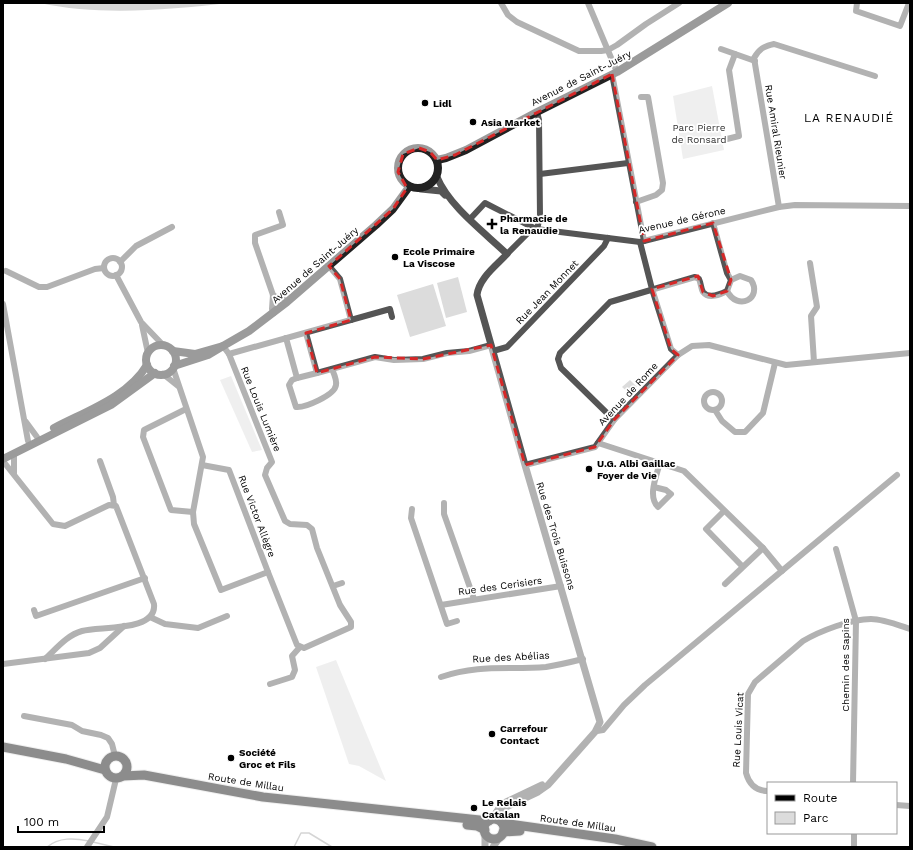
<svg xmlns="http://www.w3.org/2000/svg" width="913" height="850" viewBox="0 0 913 850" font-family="'Work Sans',sans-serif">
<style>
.green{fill:#dcdcdc}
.water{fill:#a3a3a3}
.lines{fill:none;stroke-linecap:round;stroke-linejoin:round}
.stream{stroke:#a3a3a3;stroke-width:1.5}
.primary-casing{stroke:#dbdbdb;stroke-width:11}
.minor{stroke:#555;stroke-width:6}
.tertiary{stroke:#555;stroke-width:7}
.secondary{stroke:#222;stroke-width:8}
.primary{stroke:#000;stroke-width:9}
.marked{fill:none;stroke:#d62828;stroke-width:3;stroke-dasharray:8 5;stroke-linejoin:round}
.poi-dot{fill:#000;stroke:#fff;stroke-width:1.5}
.labels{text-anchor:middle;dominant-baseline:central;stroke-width:3.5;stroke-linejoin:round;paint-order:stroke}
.street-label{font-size:10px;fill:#000;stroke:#fff}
.poi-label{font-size:10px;font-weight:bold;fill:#000;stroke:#fff;text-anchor:start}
.park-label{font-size:10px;fill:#333;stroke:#fff}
.quarter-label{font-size:12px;letter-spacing:1px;fill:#000;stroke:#fff}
</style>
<rect width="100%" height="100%" fill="#fff"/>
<g class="green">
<path d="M712,86l12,64 -41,9 -10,-63z"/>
<path d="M458,277l9,35 -21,6 -9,-35z"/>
<path d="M433,284l13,42 -36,11 -13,-42z"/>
<path d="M231,376l31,74 -10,2 -32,-72z"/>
<path d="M630,380l7,7 -7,7 -8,-7z"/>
<path d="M336,660l50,121 -27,-15 -10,-2 -33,-97z"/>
</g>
<path class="water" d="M40,3h188c-60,7 -129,13 -188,0z"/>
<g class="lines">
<g class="stream">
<path d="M93,842l21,5"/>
<path d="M47,847c12,-10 27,-9 42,-6"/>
<path d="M294,847l7,-14h8l23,14"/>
</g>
<defs>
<g id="primary">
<path d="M3,747l63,12 39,11"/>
<circle cx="116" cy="767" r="11"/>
<path d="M123,776l21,-1 119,22 226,24"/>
<circle cx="494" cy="829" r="10"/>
<path d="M502,823l113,16 37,8"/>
<path d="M467,825l10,1 8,4"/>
<path d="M503,832l17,-1"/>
</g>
</defs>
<use href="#primary" class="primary-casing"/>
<g class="minor">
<path d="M501,3l7,12 9,7 62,29h22l7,-1 9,-5 29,-21 33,-21"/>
<path d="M588,3l29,69"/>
<path d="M857,3l-1,8 44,15 9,-23"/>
<path d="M721,49l34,12"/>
<path d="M612,74l32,167"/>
<path d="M537,112l2,8 1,97 -3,12"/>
<path d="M727,139l12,-3 -10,-66 6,-16"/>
<path d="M540,174l88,-11"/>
<path d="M636,202l20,-7 6,-5 1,-7 -15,-86h-7"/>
<path d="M779,207l-25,-149c5,-9 10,-12 20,-14l101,32"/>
<path d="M470,219l15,-16 51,26 104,13 139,-35 16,-2 115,1"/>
<path d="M640,242l12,47 19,60 7,6"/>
<path d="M507,254l22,-22 7,-3"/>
<circle cx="113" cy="267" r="9"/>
<path d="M120,262l16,-16 36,-19"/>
<path d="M810,263l7,44 -6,9 3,46"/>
<path d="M329,266l11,13 11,41"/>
<path d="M6,271l33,16h8l48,-18 9,-1"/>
<path d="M116,275l25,47 22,23"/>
<path d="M727,291c11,21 36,7 24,-11l-11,-4 -9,4"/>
<path d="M273,295c5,4 10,3 14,7"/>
<path d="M3,304l25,137"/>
<path d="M274,313l-2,-4 1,-14 -18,-52v-8l28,-10 -4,-13"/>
<path d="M142,325l6,28"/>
<path d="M306,333l11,40 58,-16 19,3 29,-1 24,-6 22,-2 22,-6"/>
<path d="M286,338l11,40 -5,2 -3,5 7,22c9,1 39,-12 40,-22 1,-5 -2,-11 -4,-16"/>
<path d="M223,346l6,8 161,-45 2,8"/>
<path d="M493,351l14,-4 97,-101 4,-8"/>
<path d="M229,354l43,108 -5,6 -2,7 20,46 5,3 17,1 5,4 5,19 23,57 11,17v5l-47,21 -7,-3 -29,-73"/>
<path d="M173,368l30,89 -10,55 1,12 27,66 47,-18 -39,-102 -27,-5"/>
<path d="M163,374l15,12"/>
<path d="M297,378l20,-5"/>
<circle cx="713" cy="401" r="9"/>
<path d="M186,409l-42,21 -1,7 28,73 22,2"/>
<path d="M715,410l7,11 13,11h10l18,-19 12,-50"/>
<path d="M614,420l-53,-52 -3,-9 2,-6 50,-51 85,-25 4,2c2,4 2,10 4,13 6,8 18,2 24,-1l4,-11 -4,-7 -14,-50"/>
<path d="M26,422l11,15"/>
<path d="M598,443l86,28 79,77 19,23"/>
<path d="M3,461l50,63 12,2 44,-21 7,1 38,98c3,28 -54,22 -72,27 -15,4 -26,18 -37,28"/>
<path d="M100,461l13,36 1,8"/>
<path d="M525,465l70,-18 19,-27 64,-65 14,-9 17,-1 77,20 124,-12"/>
<path d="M14,473v-19"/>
<path d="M654,487l12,3 5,4 -13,13c-11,-11 -1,-32 2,-45"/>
<path d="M444,503v11l30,85"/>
<path d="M412,509l-1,9 36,106 10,-3"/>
<path d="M724,511l-18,18 36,37"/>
<path d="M836,549l20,72 -3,162"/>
<path d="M725,584l38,-36"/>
<path d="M333,586l9,-3"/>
<path d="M441,605l120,-19"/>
<path d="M34,610l2,6 109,-38"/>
<path d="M150,617l15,7 33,4 29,-12"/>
<path d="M3,664l86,-11 11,-5 24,-22"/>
<path d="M441,677c38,-13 68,-7 105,-10 12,-2 25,-5 37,-8"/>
<path d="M270,684l22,-7 3,-7 -3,-14 8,-9"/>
<path d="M24,716l48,9 10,6 19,4 7,3 4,6 3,12"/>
<path d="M597,731l6,-1 21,-25 21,-20 252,-210"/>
<path d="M768,791c-12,0 -19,-7 -22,-18l2,-79 7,-12 48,-41c17,-10 48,-22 68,-22 12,0 27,6 39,10"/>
<path d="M896,805l14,1"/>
<path d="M87,847l20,-30 9,-38"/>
<path d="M854,847v-14"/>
</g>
<g class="tertiary">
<path d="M437,177c12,29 47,55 70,77 -11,12 -28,24 -30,41l48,170 75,257 -5,10 -47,53 -10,7 -34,16 -3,5v9"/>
<path d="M421,189l20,2 4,4"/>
<path d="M491,820l11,-16 40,-19"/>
<path d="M485,847v-14"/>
<path d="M493,847l7,-10"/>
</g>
<g class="secondary">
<circle cx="418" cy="168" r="20"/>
<path d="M437,160l9,-2 20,-8 71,-38 80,-40 111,-69"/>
<circle cx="161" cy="360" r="15"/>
<path d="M223,346l26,-15 38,-29 89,-77 17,-16 16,-22"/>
<path d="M173,351l22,3 28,-8 -15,9 -34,11"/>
<path d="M54,428c32,-17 74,-31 93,-63"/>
<path d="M3,459l108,-54 44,-32"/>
</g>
<use href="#primary" class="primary"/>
</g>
<path d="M0 0H913V850H0ZM612,74l32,167 69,-18 18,57 -4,11 -14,5 -10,-4 -5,-16 -46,13 19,60 7,6 -64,65 -19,27 -70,18 -34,-120 -68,14 -48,-2 -58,16 -11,-40 45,-13 -11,-41 -11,-13 64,-57 14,-21 -9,-16 5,-18 16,-6 11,4 7,8 18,-5z" fill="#fff" fill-opacity=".55" fill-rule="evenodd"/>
<path class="marked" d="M612,74l32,167 69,-18 18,57 -4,11 -14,5 -10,-4 -5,-16 -46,13 19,60 7,6 -64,65 -19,27 -70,18 -34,-120 -68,14 -48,-2 -58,16 -11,-40 45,-13 -11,-41 -11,-13 64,-57 14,-21 -9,-16 5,-18 16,-6 11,4 7,8 18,-5z"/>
<g class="poi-dot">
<circle cx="425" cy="103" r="4"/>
<circle cx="473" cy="122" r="4"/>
<path d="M490 218h4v4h4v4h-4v4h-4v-4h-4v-4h4z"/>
<circle cx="395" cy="257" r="4"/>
<circle cx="589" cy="469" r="4"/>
<circle cx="492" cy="734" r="4"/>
<circle cx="231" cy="758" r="4"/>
<circle cx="474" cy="808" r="4"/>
</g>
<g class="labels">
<g class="street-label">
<text transform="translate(581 78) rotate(-27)">Avenue de Saint-Juéry</text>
<text transform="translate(776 132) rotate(81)">Rue Amiral Rieunier</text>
<text transform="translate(682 220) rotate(-13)">Avenue de Gérone</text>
<text transform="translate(315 265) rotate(-41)">Avenue de Saint-Juéry</text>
<text transform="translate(547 292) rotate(-46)">Rue Jean Monnet</text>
<text transform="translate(628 394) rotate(-47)">Avenue de Rome</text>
<text transform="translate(261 409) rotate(68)">Rue Louis Lumière</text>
<text transform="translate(257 516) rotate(69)">Rue Victor Allègre</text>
<text transform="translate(556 536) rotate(73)">Rue des Trois Buissons</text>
<text transform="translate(500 586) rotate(-8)">Rue des Cerisiers</text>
<text transform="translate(511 657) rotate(-3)">Rue des Abélias</text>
<text transform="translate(845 665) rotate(-90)">Chemin des Sapins</text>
<text transform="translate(738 730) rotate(-87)">Rue Louis Vicat</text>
<text transform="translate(246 782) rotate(9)">Route de Millau</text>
<text transform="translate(578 823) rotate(8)">Route de Millau</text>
</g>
<g class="poi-label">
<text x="433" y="103">Lidl</text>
<text x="481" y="122">Asia Market</text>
<text x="500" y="218">Pharmacie de<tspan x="500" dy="12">la Renaudie</tspan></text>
<text x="403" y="251">Ecole Primaire<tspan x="403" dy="12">La Viscose</tspan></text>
<text x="597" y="463">U.G. Albi Gaillac<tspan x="597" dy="12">Foyer de Vie</tspan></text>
<text x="500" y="728">Carrefour<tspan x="500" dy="12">Contact</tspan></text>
<text x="239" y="752">Société<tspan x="239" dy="12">Groc et Fils</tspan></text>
<text x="482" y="802">Le Relais<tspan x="482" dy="12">Catalan</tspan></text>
</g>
<g class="park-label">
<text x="699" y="127">Parc Pierre<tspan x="699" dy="12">de Ronsard</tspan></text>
</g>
<g class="quarter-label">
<text x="849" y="118">LA RENAUDIÉ</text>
</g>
</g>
<rect width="913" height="850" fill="none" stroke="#000000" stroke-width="8"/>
<rect x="767" y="782" width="130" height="52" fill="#ffffff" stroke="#999999"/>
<rect x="775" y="795" width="20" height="6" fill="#000000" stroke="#999999"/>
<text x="803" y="802" font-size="12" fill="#000000">Route</text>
<rect x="775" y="812" width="20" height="12" fill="#dcdcdc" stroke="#999999"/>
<text x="803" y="822" font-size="12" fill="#000000">Parc</text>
<path d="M18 826v6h86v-6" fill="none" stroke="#000000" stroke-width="2"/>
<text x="24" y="826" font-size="12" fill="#000000" stroke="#ffffff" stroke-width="3" paint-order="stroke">100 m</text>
</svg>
